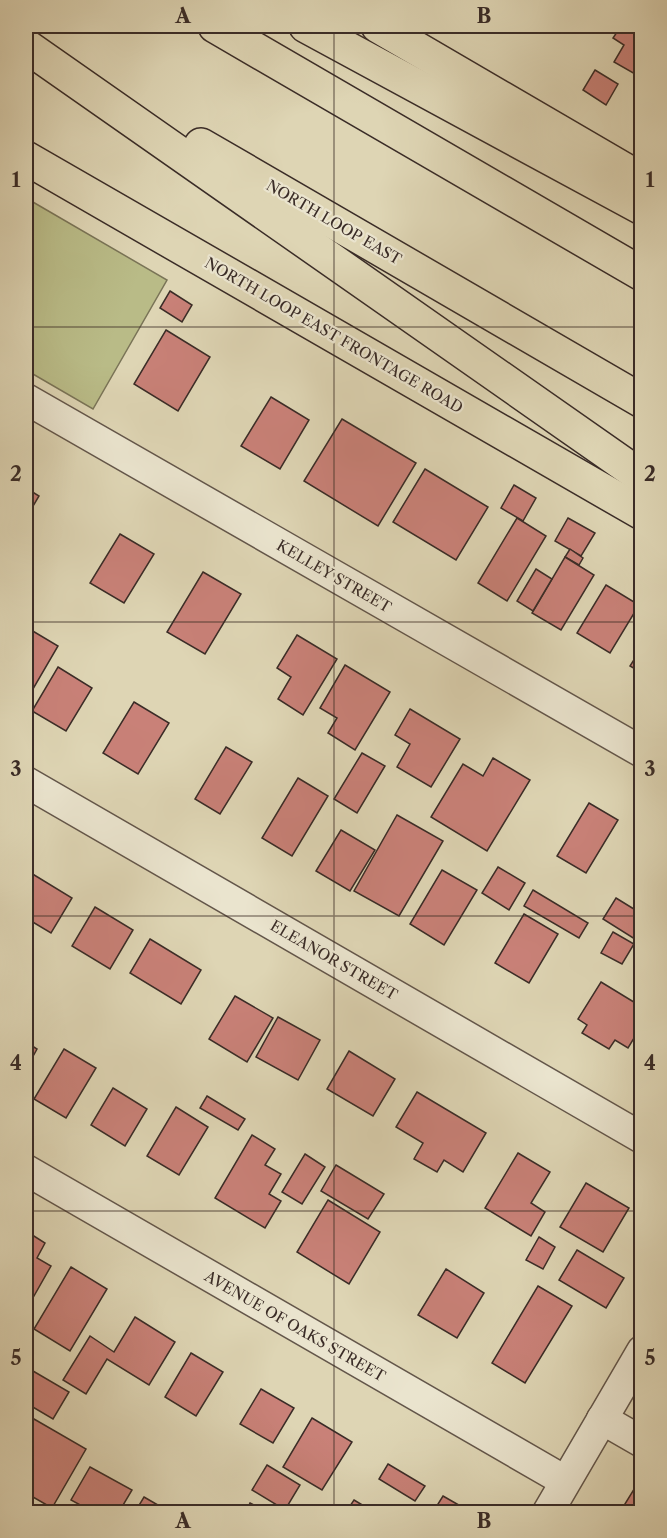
<svg xmlns="http://www.w3.org/2000/svg" width="667" height="1538" viewBox="0 0 667 1538" font-family="'Libre Caslon Text',serif">
<style>
.green{fill:#b9bb87;stroke:#7a7457;stroke-width:1.5}
.building{fill:#c98178;stroke:#3a2c27;stroke-width:1.5}
.lines{fill:none;stroke-linecap:round;stroke-linejoin:round}
.minor-casing{stroke:#63564a;stroke-width:33}
.major-casing{stroke:#3a2c27;stroke-width:36}
.highway-casing{stroke:#3a2c27;stroke-width:36}
.minor{stroke:#eae4ce;stroke-width:30}
.major{stroke:#ded5b4;stroke-width:33}
.highway{stroke:#ded5b4;stroke-width:33}
.grid{fill:none;stroke:#3a2c27;stroke-width:1.5;stroke-opacity:0.55}
.labels{text-anchor:middle;dominant-baseline:central;stroke-width:4.5;stroke-linejoin:round;paint-order:stroke}
.street-label{font-size:15px;fill:#3a2c27;stroke:#eae4ce}
.neatline{fill:none;stroke:#3a2c27;stroke-width:2}
.grid-label{font-size:20px;text-anchor:middle;font-weight:bold;fill:#3a2c27}
</style>
<rect width="100%" height="100%" fill="#ded5b4"/>
<filter id="stains"><feTurbulence type="fractalNoise" baseFrequency=".00333" numOctaves="4"/><feColorMatrix values="0 0 0 0 .2 0 0 0 0 .09 0 0 0 0 .02 0 0 0 .5 -.17"/></filter>
<radialGradient id="worn" r=".72"><stop offset=".6" stop-color="#630" stop-opacity="0"/><stop offset="1" stop-color="#630" stop-opacity=".3"/></radialGradient>
<path class="green" d="M26,198l141,82 -74,129 -67,-39z"/>
<g class="building">
<path d="M621,26h21v52l-28,-16 10,-17 -11,-7z"/>
<path d="M595,70l23,14 -12,21 -23,-15z"/>
<path d="M170,291l22,14 -10,17 -22,-14z"/>
<path d="M166,330l44,27 -32,54 -44,-27z"/>
<path d="M271,397l38,23 -29,49 -39,-23z"/>
<path d="M342,419l74,44 -38,63 -74,-45z"/>
<path d="M425,469l63,38 -32,53 -63,-38z"/>
<path d="M514,485l22,13 -13,23 -22,-13z"/>
<path d="M26,488l13,8 -13,22z"/>
<path d="M517,518l29,18 -39,65 -29,-18z"/>
<path d="M568,518l27,15 -14,23 -26,-15z"/>
<path d="M120,534l34,20 -30,49 -34,-20z"/>
<path d="M570,549l13,9 -4,7 -14,-8z"/>
<path d="M565,557l29,18 -33,55 -29,-17z"/>
<path d="M536,569l16,10 -19,32 -16,-10z"/>
<path d="M203,572l38,22 -36,60 -38,-22z"/>
<path d="M606,585l33,20 -29,48 -33,-20z"/>
<path d="M26,627l32,19 -32,55z"/>
<path d="M297,635l40,24 -34,56 -25,-16 13,-22 -14,-9z"/>
<path d="M642,647v26l-12,-7z"/>
<path d="M345,665l45,27 -35,58 -27,-17 9,-15 -17,-10z"/>
<path d="M58,667l34,21 -26,43 -34,-20z"/>
<path d="M134,702l35,21 -31,51 -35,-21z"/>
<path d="M410,709l50,30 -29,48 -34,-20 13,-23 -15,-9z"/>
<path d="M226,747l26,15 -32,52 -25,-15z"/>
<path d="M362,753l23,13 -28,47 -23,-14z"/>
<path d="M493,758l37,22 -43,71 -56,-34 32,-53 20,12z"/>
<path d="M298,778l30,18 -36,60 -30,-18z"/>
<path d="M589,803l29,17 -32,53 -29,-17z"/>
<path d="M397,815l46,26 -44,75 -45,-25z"/>
<path d="M341,830l34,20 -25,41 -34,-20z"/>
<path d="M498,867l27,16 -16,27 -27,-17z"/>
<path d="M26,870l46,28 -21,35 -25,-15z"/>
<path d="M442,870l35,20 -33,55 -34,-21z"/>
<path d="M533,890l55,33 -9,15 -55,-32z"/>
<path d="M616,898l26,16v22l-4,5 -35,-22z"/>
<path d="M95,907l38,23 -23,39 -38,-23z"/>
<path d="M524,914l34,20 -29,49 -34,-20z"/>
<path d="M613,932l21,12 -12,20 -21,-11z"/>
<path d="M150,939l51,31 -20,34 -51,-31z"/>
<path d="M601,982l41,25v18l-14,23 -13,-8 -6,9 -27,-16 5,-8 -9,-6z"/>
<path d="M235,996l38,22 -26,44 -38,-23z"/>
<path d="M278,1017l42,23 -22,40 -42,-23z"/>
<path d="M26,1042l11,7 -11,20z"/>
<path d="M64,1049l32,19 -30,50 -32,-19z"/>
<path d="M349,1051l46,28 -22,37 -46,-27z"/>
<path d="M113,1088l34,21 -22,37 -34,-21z"/>
<path d="M417,1092l69,41 -23,39 -19,-12 -7,12 -23,-13 9,-16 -27,-16z"/>
<path d="M207,1096l38,23 -7,11 -38,-22z"/>
<path d="M176,1107l32,20 -29,48 -32,-19z"/>
<path d="M252,1135l23,14 -10,16 16,9 -12,20 12,7 -16,27 -50,-30z"/>
<path d="M518,1153l32,19 -19,31 14,9 -14,24 -46,-28z"/>
<path d="M305,1154l20,13 -23,37 -20,-12z"/>
<path d="M336,1165l48,29 -16,25 -47,-28z"/>
<path d="M586,1183l43,25 -26,44 -43,-25z"/>
<path d="M328,1200l52,32 -31,52 -52,-32z"/>
<path d="M26,1231l19,12 -8,15 14,8 -25,44z"/>
<path d="M539,1237l16,10 -12,22 -17,-9z"/>
<path d="M577,1250l47,28 -18,30 -47,-28z"/>
<path d="M71,1267l36,22 -37,62 -36,-22z"/>
<path d="M446,1269l38,24 -27,45 -39,-23z"/>
<path d="M538,1286l34,20 -47,77 -33,-20z"/>
<path d="M135,1317l40,25 -26,43 -42,-26 -21,35 -23,-14 27,-44 24,16z"/>
<path d="M191,1353l32,19 -27,44 -31,-19z"/>
<path d="M33,1371l36,21 -16,27 -27,-16v-19z"/>
<path d="M261,1389l33,19 -21,35 -33,-19z"/>
<path d="M312,1418l40,24 -30,48 -39,-23z"/>
<path d="M34,1419l52,30 -34,59 -26,-15v-63l1,1z"/>
<path d="M388,1464l37,22 -10,15 -36,-22z"/>
<path d="M267,1465l33,20 -15,25 -33,-20z"/>
<path d="M90,1467l42,23 -13,22h-26l-22,-12z"/>
<path d="M636,1486l6,3v23h-22z"/>
<path d="M443,1496l28,16h-38z"/>
<path d="M144,1497l26,15h-35z"/>
<path d="M354,1500l20,12h-28z"/>
<path d="M250,1503l14,7 -1,2h-17z"/>
</g>
<g class="lines">
<defs>
<g id="minor">
<path d="M26,399l616,353"/>
<path d="M26,782l616,356"/>
<path d="M26,1170l539,311"/>
<path d="M602,1419l40,23"/>
<path d="M548,1512l94,-161"/>
</g>
<g id="major">
<path d="M378,26l264,154"/>
<path d="M26,158l616,355"/>
</g>
<g id="highway">
<path d="M215,26l427,248"/>
<path d="M306,26l336,182"/>
<path d="M26,46l616,431"/>
<path d="M201,145l441,256"/>
</g>
</defs>
<use href="#minor" class="minor-casing"/>
<use href="#major" class="major-casing"/>
<use href="#highway" class="highway-casing"/>
<use href="#minor" class="minor"/>
<use href="#major" class="major"/>
<use href="#highway" class="highway"/>
</g>
<path class="grid" d="M334,26v1486M26,327h616M26,622h616M26,916h616M26,1211h616"/>
<g class="labels">
<g class="street-label">
<text transform="translate(334 222) rotate(30)">NORTH LOOP EAST</text>
<text transform="translate(334 335) rotate(30)">NORTH LOOP EAST FRONTAGE ROAD</text>
<text transform="translate(334 576) rotate(30)">KELLEY STREET</text>
<text transform="translate(334 960) rotate(30)">ELEANOR STREET</text>
<text transform="translate(295 1326) rotate(30)">AVENUE OF OAKS STREET</text>
</g>
</g>
<rect width="667" height="1538" fill="none" stroke="#ded5b4" stroke-width="66"/>
<rect x="33" y="33" width="601" height="1472" class="neatline"/>
<g class="grid-label">
<text x="183" y="23">A</text>
<text x="484" y="23">B</text>
<text x="16" y="187">1</text>
<text x="650" y="187">1</text>
<text x="16" y="481">2</text>
<text x="650" y="481">2</text>
<text x="16" y="776">3</text>
<text x="650" y="776">3</text>
<text x="16" y="1070">4</text>
<text x="650" y="1070">4</text>
<text x="16" y="1365">5</text>
<text x="650" y="1365">5</text>
<text x="183" y="1528">A</text>
<text x="484" y="1528">B</text>
</g>
<rect width="100%" height="100%" filter="url(#stains)"/>
<rect width="100%" height="100%" fill="url(#worn)"/>
</svg>
